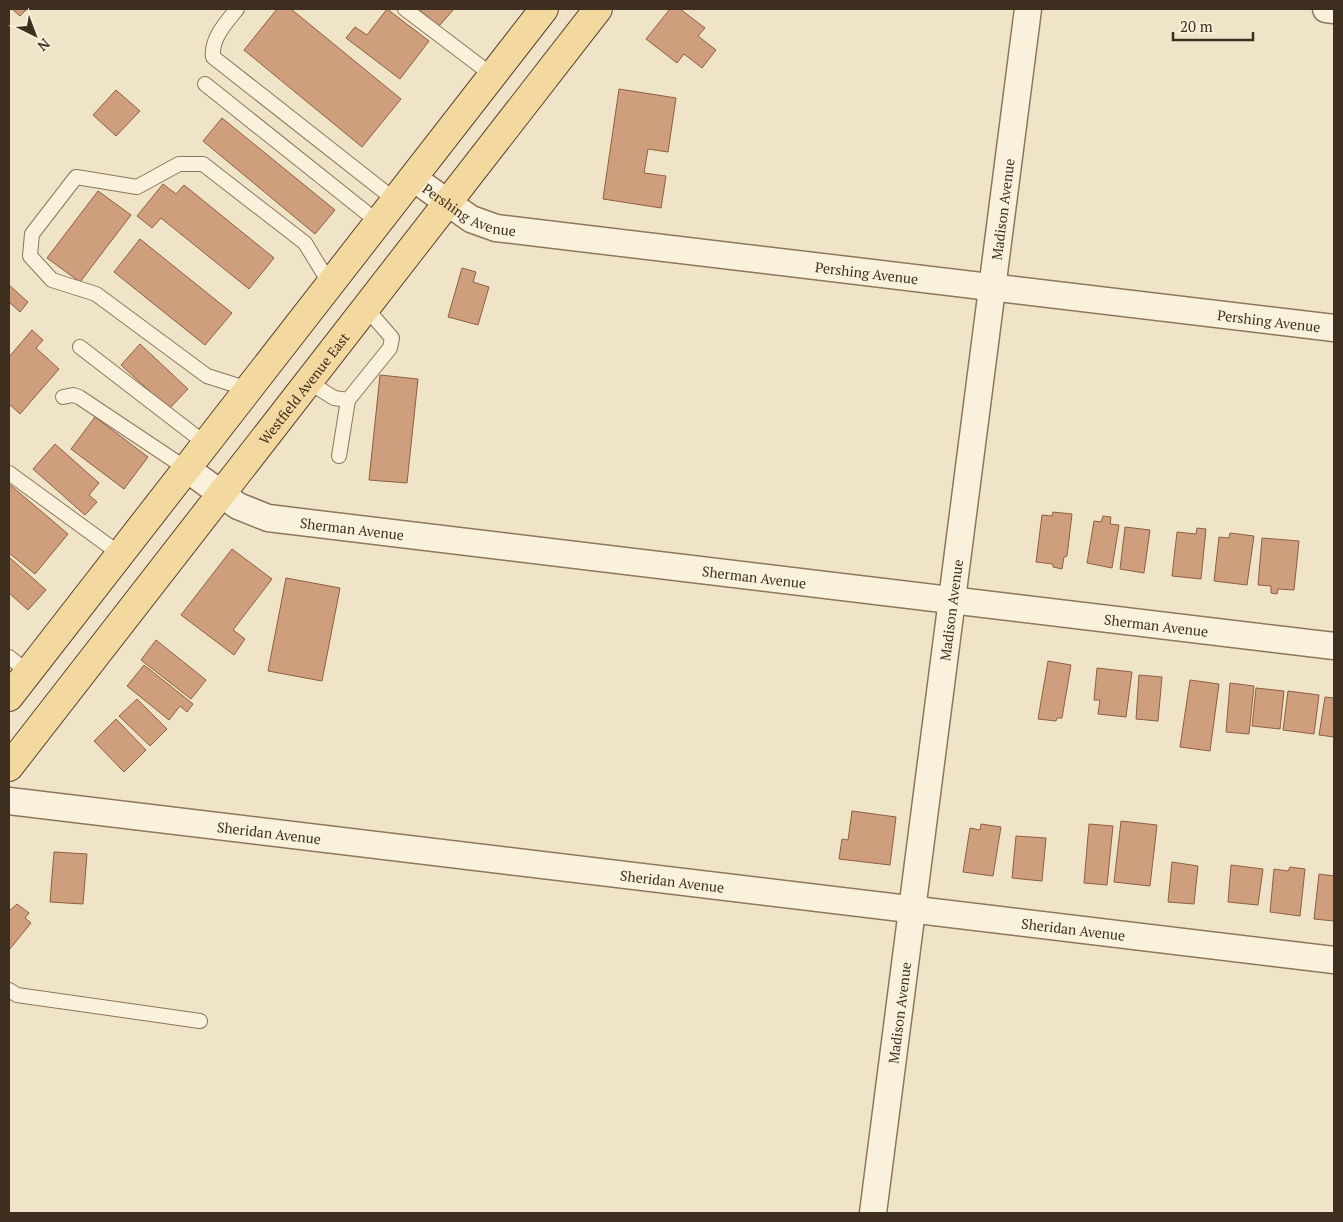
<svg xmlns="http://www.w3.org/2000/svg" width="1343" height="1222" viewBox="0 0 1343 1222" font-family="'PT Serif',serif">
<style>
.building{fill:#cf9f7d;stroke:#8d5f41}
.lines{fill:none;stroke-linecap:round;stroke-linejoin:round}
.lane-casing{stroke:#8d765c;stroke-width:16}
.street-casing{stroke:#8d765c;stroke-width:29}
.primary-casing{stroke:#5b4430;stroke-width:30}
.lane{stroke:#faf1dc;stroke-width:14}
.street{stroke:#faf1dc;stroke-width:26}
.primary{stroke:#f3d9a0;stroke-width:28}
.labels{text-anchor:middle;dominant-baseline:central;stroke-width:4;stroke-linejoin:round;paint-order:stroke}
.street-label{font-size:14px;fill:#3d2e20;stroke:#f7eed8}
</style>
<rect width="100%" height="100%" fill="#f0e4c8"/>
<g class="building">
<path d="M12,9h15l-7,7z"/>
<path d="M277,9h14l110,90 -39,48 -118,-97z"/>
<path d="M387,9l42,32 -29,38 -54,-41 9,-11 12,8z"/>
<path d="M418,9h36l-15,17z"/>
<path d="M670,9h10l25,19 -7,8 18,14 -14,18 -18,-14 -7,9 -31,-24z"/>
<path d="M619,89l57,9 -8,54 -20,-3 -4,24 22,3 -5,32 -58,-9z"/>
<path d="M116,90l24,21 -24,25 -23,-21z"/>
<path d="M222,118l113,92 -20,24 -112,-93z"/>
<path d="M163,184l13,10 8,-9 90,73 -25,31 -88,-71 -9,10 -15,-12z"/>
<path d="M98,191l33,24 -51,67 -33,-24z"/>
<path d="M140,239l92,74 -27,32 -91,-73z"/>
<path d="M462,268l14,4 -3,10 16,5 -11,38 -30,-8z"/>
<path d="M9,285l19,17 -8,10 -11,-10z"/>
<path d="M32,330l11,10 -7,8 23,21 -39,45 -11,-10v-47z"/>
<path d="M140,344l48,45 -19,20 -48,-44z"/>
<path d="M380,375l38,4 -11,104 -38,-3z"/>
<path d="M95,417l53,40 -24,32 -53,-40z"/>
<path d="M55,444l44,39 -10,12 8,7 -12,13 -52,-46z"/>
<path d="M9,484l59,50 -33,40 -26,-21z"/>
<path d="M1053,512l19,2 -5,42 -3,1 -2,12 -9,-2v-3l-17,-2 6,-47 10,1z"/>
<path d="M1103,516l8,1 -1,7 9,1 -7,43 -25,-5 7,-42 7,1z"/>
<path d="M1125,527l25,3 -6,43 -24,-4z"/>
<path d="M1197,528l9,1 -5,50 -29,-3 5,-44 19,2z"/>
<path d="M1230,533l24,3 -7,49 -33,-4 5,-44 10,1z"/>
<path d="M1262,538l37,3 -5,49 -16,-1 -1,5 -6,-1v-7l-13,-1z"/>
<path d="M232,549l40,30 -39,51 12,9 -11,16 -53,-40z"/>
<path d="M9,557l37,33 -18,20 -19,-17z"/>
<path d="M286,578l54,10 -18,93 -54,-10z"/>
<path d="M156,640l50,40 -15,19 -50,-39z"/>
<path d="M1048,661l23,4 -9,53h-5l-1,3 -18,-2z"/>
<path d="M144,665l49,39 -6,8 -7,-6 -11,14 -42,-34z"/>
<path d="M1097,668l35,4 -6,45 -28,-3 2,-14h-6z"/>
<path d="M1139,675l23,2 -4,44 -22,-2z"/>
<path d="M1190,680l29,4 -9,67 -30,-4z"/>
<path d="M1230,683l24,3 -5,48 -23,-2z"/>
<path d="M1256,688l28,3 -4,38 -28,-3z"/>
<path d="M1288,691l31,4 -5,39 -31,-4z"/>
<path d="M1325,697l9,1v39l-15,-2z"/>
<path d="M137,699l30,30 -17,17 -31,-30z"/>
<path d="M116,719l30,31 -22,22 -30,-31z"/>
<path d="M852,811l44,6 -6,48 -51,-6 3,-20 6,1z"/>
<path d="M1121,821l36,4 -7,61 -36,-4z"/>
<path d="M981,824l20,3 -8,49 -30,-4 7,-44 10,2z"/>
<path d="M1089,824l24,2 -6,59 -23,-2z"/>
<path d="M1016,836l30,2 -4,43 -30,-3z"/>
<path d="M54,852l33,2 -4,50 -33,-2z"/>
<path d="M1172,862l26,4 -4,38 -26,-2z"/>
<path d="M1231,865l32,4 -5,36 -30,-3z"/>
<path d="M1290,867l15,2 -5,47 -30,-4 4,-43 14,2z"/>
<path d="M1319,874l15,2v45l-20,-2z"/>
<path d="M17,904l12,9 -4,5 6,5 -22,27v-39z"/>
</g>
<g class="lines">
<defs>
<g id="lane">
<path d="M237,9c-11,14 -26,29 -24,48l182,143"/>
<path d="M405,9l87,66"/>
<path d="M205,84l173,138"/>
<path d="M80,347l126,97"/>
<path d="M309,382l25,16 14,2 42,-52 2,-10 -26,-30"/>
<path d="M248,389l-41,-13 -111,-82 -44,-14 -22,-24 2,-22 44,-57 61,10 42,-23h24l102,79 25,41"/>
<path d="M63,397l10,-2 6,2 108,72"/>
<path d="M339,456l9,-56"/>
<path d="M9,473l111,81"/>
<path d="M9,657l19,15"/>
<path d="M9,990l8,5 183,26"/>
</g>
<g id="street">
<path d="M1326,9l8,1"/>
<path id="s1" d="M413,178l58,41 25,9 838,100"/>
<path id="s2" d="M187,469l51,37 30,12 1066,128"/>
<path id="s3" d="M9,801l1325,159"/>
<path id="s4" d="M873,1213l155,-1204"/>
</g>
<g id="primary">
<path d="M9,697l535,-688"/>
<path id="s5" d="M9,767l589,-758"/>
</g>
</defs>
<use href="#lane" class="lane-casing"/>
<use href="#street" class="street-casing"/>
<use href="#primary" class="primary-casing"/>
<use href="#lane" class="lane"/>
<use href="#street" class="street"/>
<use href="#primary" class="primary"/>
</g>
<g class="labels">
<g class="street-label">
<text stroke="none"><textPath href="#s1" startOffset="66">Pershing Avenue</textPath></text>
<text stroke="none"><textPath href="#s4" startOffset="1012">Madison Avenue</textPath></text>
<text stroke="none"><textPath href="#s1" startOffset="471">Pershing Avenue</textPath></text>
<text stroke="none"><textPath href="#s1" startOffset="876">Pershing Avenue</textPath></text>
<text stroke="none"><textPath href="#s5" startOffset="480">Westfield Avenue East</textPath></text>
<text stroke="none"><textPath href="#s2" startOffset="180">Sherman Avenue</textPath></text>
<text stroke="none"><textPath href="#s2" startOffset="585">Sherman Avenue</textPath></text>
<text stroke="none"><textPath href="#s4" startOffset="608">Madison Avenue</textPath></text>
<text stroke="none"><textPath href="#s2" startOffset="990">Sherman Avenue</textPath></text>
<text stroke="none"><textPath href="#s3" startOffset="262">Sheridan Avenue</textPath></text>
<text stroke="none"><textPath href="#s3" startOffset="668">Sheridan Avenue</textPath></text>
<text stroke="none"><textPath href="#s3" startOffset="1072">Sheridan Avenue</textPath></text>
<text stroke="none"><textPath href="#s4" startOffset="202">Madison Avenue</textPath></text>
</g>
</g>
<rect width="1343" height="1222" fill="none" stroke="#3d2e20" stroke-width="20"/>
<g transform="translate(35 35) rotate(138)" stroke="#f7eed8" stroke-width="4" paint-order="stroke">
<path d="M0-4L9 19L0 12L-9 19Z" fill="#3d2e20"/>
<text y="-8" font-size="14" font-weight="bold" text-anchor="middle" fill="#3d2e20">N</text>
</g>
<path d="M1173 32v8h80v-8" fill="none" stroke="#3d2e20" stroke-width="2.5"/>
<text x="1180" y="32" font-size="15" fill="#3d2e20" stroke="#f7eed8" stroke-width="4" paint-order="stroke">20 m</text>
</svg>
